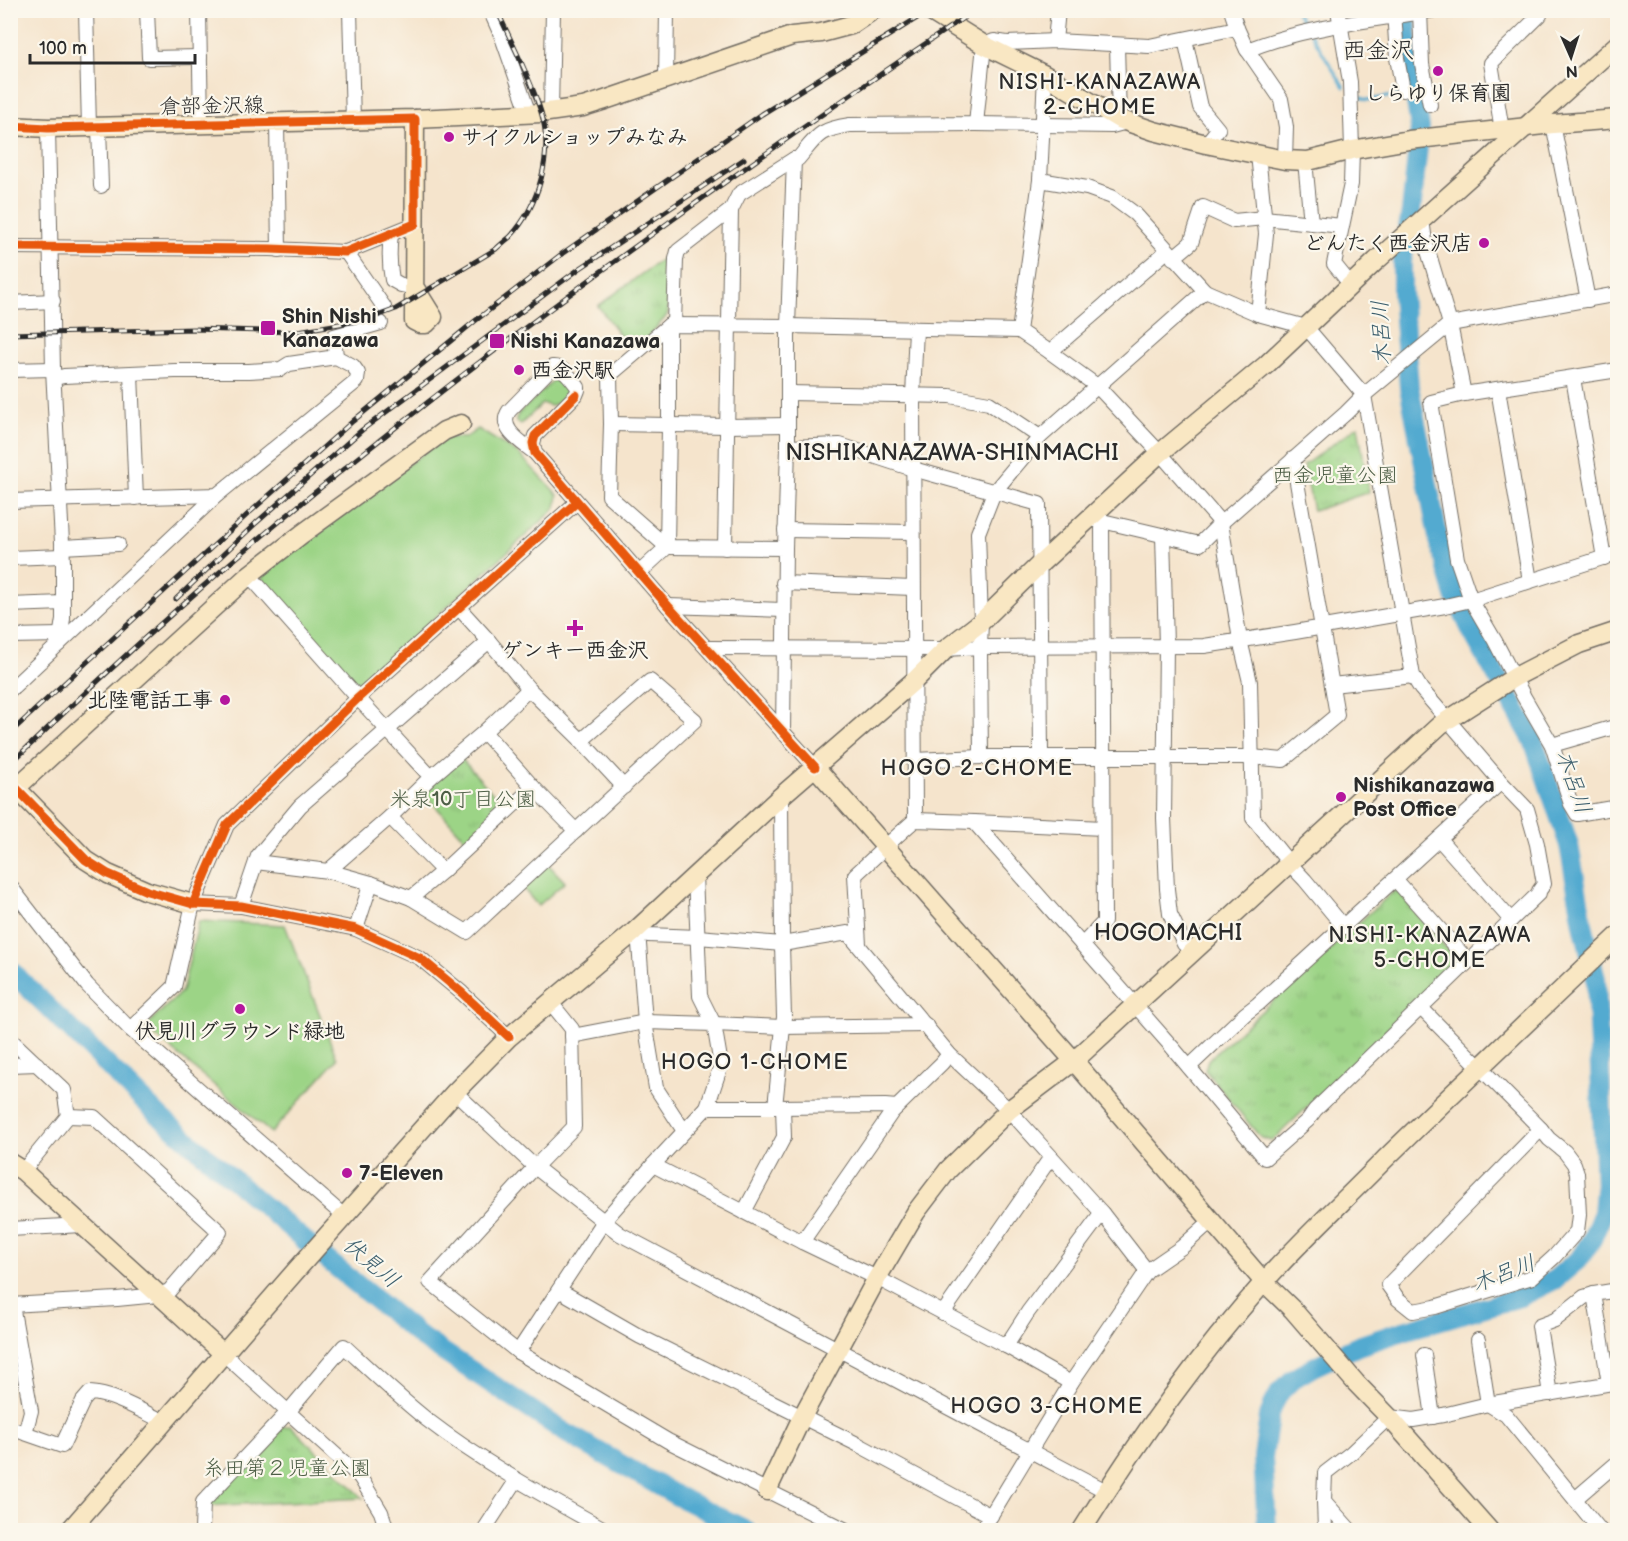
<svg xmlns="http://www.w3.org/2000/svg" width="1628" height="1541" viewBox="0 0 1628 1541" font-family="'Balsamiq Sans','Klee One',sans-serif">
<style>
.grass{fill:#9cd486;stroke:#648058;stroke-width:1.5}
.park{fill:url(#park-tufts);stroke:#648058;stroke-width:1.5}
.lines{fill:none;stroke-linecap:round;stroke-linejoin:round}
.stream{stroke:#53aad0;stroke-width:3}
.river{stroke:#53aad0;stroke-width:20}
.street-casing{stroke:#726c63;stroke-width:16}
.secondary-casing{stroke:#726c63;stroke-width:21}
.street{stroke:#fff;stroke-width:14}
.secondary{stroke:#f9e7c3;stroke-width:18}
.rail-casing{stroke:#2b2b2b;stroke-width:5}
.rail{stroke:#fbf7ec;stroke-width:3;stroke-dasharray:9;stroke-linecap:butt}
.cycleway-casing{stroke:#fbf7ec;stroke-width:13}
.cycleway{stroke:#e8590c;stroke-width:9}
.poi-dot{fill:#b5179e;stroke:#fbf7ec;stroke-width:2}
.labels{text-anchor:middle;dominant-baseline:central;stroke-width:4.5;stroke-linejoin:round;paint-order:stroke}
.poi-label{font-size:21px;font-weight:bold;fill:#2b2b2b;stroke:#fbf7ec;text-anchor:start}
.street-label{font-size:21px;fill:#2b2b2b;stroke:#fbf7ec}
.park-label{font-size:21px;fill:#4d5e46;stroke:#fbf7ec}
.neighbourhood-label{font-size:22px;letter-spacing:1.5px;fill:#2b2b2b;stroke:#fbf7ec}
.water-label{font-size:22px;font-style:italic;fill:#3b5e6d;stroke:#fbf7ec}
.quarter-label{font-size:24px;fill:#2b2b2b;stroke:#fbf7ec}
</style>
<defs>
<pattern id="park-tufts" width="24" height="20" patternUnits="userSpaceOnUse" patternTransform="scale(1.5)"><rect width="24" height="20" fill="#9cd486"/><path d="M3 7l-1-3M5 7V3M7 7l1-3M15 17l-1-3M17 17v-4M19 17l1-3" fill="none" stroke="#87b674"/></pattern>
</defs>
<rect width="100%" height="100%" fill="#fbf7ec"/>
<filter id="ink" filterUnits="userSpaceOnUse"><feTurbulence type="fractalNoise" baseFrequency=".0167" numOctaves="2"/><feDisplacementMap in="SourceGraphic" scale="12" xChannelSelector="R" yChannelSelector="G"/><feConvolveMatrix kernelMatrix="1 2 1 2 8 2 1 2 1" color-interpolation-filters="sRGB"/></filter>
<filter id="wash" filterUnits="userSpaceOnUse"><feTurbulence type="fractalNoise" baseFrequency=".008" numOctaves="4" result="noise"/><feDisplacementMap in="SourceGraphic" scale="24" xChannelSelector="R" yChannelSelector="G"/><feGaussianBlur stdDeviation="1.35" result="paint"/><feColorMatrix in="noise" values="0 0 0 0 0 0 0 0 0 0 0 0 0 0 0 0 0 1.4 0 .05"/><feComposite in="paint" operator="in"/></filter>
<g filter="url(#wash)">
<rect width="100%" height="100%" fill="#f5e4cc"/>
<g class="grass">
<path d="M554,380c9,0 13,6 13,15 -5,3 -11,12 -17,11 -3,-1 -5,-2 -8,-2l-21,20 -5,-2v-4l3,-5z"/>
<path d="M478,429l41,25 39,41 -2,13 -192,174h-11l-91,-102 1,-8 182,-135 20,1z"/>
<path d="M547,863l18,19 -27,24 -17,-20z"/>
<path d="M199,921l86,4 52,134 -66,74 -126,-106 37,-36z"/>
</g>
<g class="park">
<path d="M669,254l-1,59 -3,5 -32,35 -35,-47z"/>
<path d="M1358,426l11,66 -56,19 -9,-46z"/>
<path d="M460,757l43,48 -38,34 -43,-48z"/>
<path d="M1396,889l62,73 -186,179 -11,-3 -56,-68 3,-10z"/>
<path d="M291,1426l72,72 -156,8 74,-79z"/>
</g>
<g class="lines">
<g class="stream">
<path d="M1295,10l12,19"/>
<path d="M1311,34l33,53"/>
<path d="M1354,94l13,6 48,-7"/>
</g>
<g class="river">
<path d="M10,970l148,145 167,143 97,80 144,95 111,63 69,34"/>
<path d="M1267,1530l-4,-73 6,-40 4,-12 7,-13 13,-13 20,-12 45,-21 42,-14 120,-35 34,-17 26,-22 12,-19 11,-26 2,-23 -2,-54 -7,-157 -13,-55 -14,-79 -36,-105 -61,-108 -17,-36 -17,-59 -29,-150 -7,-95v-31l9,-49 9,-84 -10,-66 -5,-52"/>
</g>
</g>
</g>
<g filter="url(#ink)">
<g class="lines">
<defs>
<g id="street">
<path d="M86,10l3,117"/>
<path d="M147,10l2,48 51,-1"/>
<path d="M199,10l2,114"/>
<path d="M350,10l3,111"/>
<path d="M490,10l12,27 27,77"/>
<path d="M1231,10l6,18"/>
<path d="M1338,10l12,72 2,68 -1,34 -17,80 17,21"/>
<path d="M1394,10l3,48 6,32"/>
<path d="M1420,10l2,54 8,41"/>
<path d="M1185,39l15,68 18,22 -12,15"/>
<path d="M1055,41l3,-31"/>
<path d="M1117,45l2,74"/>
<path d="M1247,50c60,-24 124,-29 187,-40"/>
<path d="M1045,75l-5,105 -21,151 31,21 47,34 63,67 61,70 19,117 10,42 3,136 36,45 16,17 39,47"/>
<path d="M666,79l1,-69"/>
<path d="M551,111l2,-101"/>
<path d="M277,123l2,127"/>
<path d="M976,124l136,2 15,-4"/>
<path d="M1553,124l35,176"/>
<path d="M99,127l2,59"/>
<path d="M48,128l5,241 10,193v57l-4,25"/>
<path d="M1502,130l-11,-67 49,-48 -1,-5"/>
<path d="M1258,154l8,80 -8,80 48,13 58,68 86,-71 14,70 154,-24"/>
<path d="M1305,161l6,62"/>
<path d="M1422,220l3,21 25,83 168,-30"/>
<path d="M391,234c-2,16 -2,30 1,46l9,5 14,3"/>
<path d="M10,247l260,2 76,3 69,-28"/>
<path d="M346,252l38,55"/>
<path d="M1173,258l18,-15 12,-36 31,14 30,-3 78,8"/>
<path d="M1205,291l53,23"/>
<path d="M10,303l43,-2"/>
<path d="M669,325v100l-2,122 118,1 -2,185"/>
<path d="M674,325l2,-66 2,-8 53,-41 8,-16 55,-35h4c20,-24 20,-29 52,-34l126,-1 8,-79 10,-4 13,2 48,-2 94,5 88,-18 9,20 35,51 5,28 -1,33"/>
<path d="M1050,352l117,-101"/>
<path d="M336,357l-2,-21 47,-13"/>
<path d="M10,370l43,-1"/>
<path d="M131,374l5,124"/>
<path d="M1573,378l31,180"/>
<path d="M1498,389l32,192"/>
<path d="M788,393l162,3 39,7 51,34 165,-146 -70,-77 -23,-17 -25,-9 -47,-8"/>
<path d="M1464,394l-33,8 26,157 14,41 24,41 29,56 28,48 19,59 6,10 41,-7"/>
<path d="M611,424l117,2 60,-1"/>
<path d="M788,447l52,-2 73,24 126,35 2,253"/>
<path d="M535,453l-2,-10 2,-7 41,-41 2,-5v-3c-7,-8 -14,-21 -26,-20l-43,44c-12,18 14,32 26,42l133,153 147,161"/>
<path d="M10,501l207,-6 140,-114 1,-8 -5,-7 -17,-9 -47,7 -8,5 -32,2h-74l-111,5 -9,2"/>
<path d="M1102,521l98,23 21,-21 125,-110 18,-18"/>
<path d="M785,530l128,2"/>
<path d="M1163,535l3,111 -2,172 3,71 3,25 14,30 9,7"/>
<path d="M62,547l56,-3"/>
<path d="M725,548l6,-338"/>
<path d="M785,548l3,-101v-121l6,-167"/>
<path d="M10,558l52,-2"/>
<path d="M639,573l28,-26 -58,-51 2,-72 -1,-49 59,-50 119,1 231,5"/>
<path d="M249,575l109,123 73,79 -41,40 53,54"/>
<path d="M783,583l130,5"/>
<path d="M10,605l53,-2"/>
<path d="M668,606l115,4"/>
<path d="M459,608l30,33"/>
<path d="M10,636l50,-1"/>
<path d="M707,648l239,1 34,-2 224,-1 91,-14 150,-26 26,-6 147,-47"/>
<path d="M1332,685l81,-9"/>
<path d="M10,690l207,-195"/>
<path d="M484,732l45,-43 55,54"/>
<path d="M1552,745l66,-19"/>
<path d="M981,757l-1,-110 1,-25 -3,-89 16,-41 46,-55"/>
<path d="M915,760l66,-3h270l32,3 54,-45 -44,-256"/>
<path d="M533,787l43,44"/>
<path d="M915,820l-2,-424 3,-67"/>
<path d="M974,822l129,6"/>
<path d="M1439,839l72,81"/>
<path d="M256,862l72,9"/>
<path d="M695,875l5,121 14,28 7,41 -14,42"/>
<path d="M1396,880l72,81"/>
<path d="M371,883l-43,-12 62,-54"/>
<path d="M10,886l77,99 43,44 215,188"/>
<path d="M411,898l56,34 228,-212 -45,-39 -69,60 43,46"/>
<path d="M193,904l48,2 115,23 64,29 42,35 47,44"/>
<path d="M241,906l17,-50 42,-50 189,-165 40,48"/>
<path d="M356,929l15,-46 40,15 32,-27 90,-84 -49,-55 -53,45"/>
<path d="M634,932l14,3 50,2 84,7 66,-11 101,121 60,56 93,103 45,58 -76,112 -89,147"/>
<path d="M634,932l5,12 6,78 11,66 28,43"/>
<path d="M859,945l-4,-70c20,-18 39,-37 60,-55l59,2 198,225 93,111 43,-38 7,-10 224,-217v-2l5,-7 -7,-40 -10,-35 -26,-27 -54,-63 -26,-30 -8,-13 -49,-281"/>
<path d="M1082,945l22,-23 -2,-401 -12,-2"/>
<path d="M551,1003l21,26 2,98 -39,40 -105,115 88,70 150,89 178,89"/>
<path d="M1421,1008l120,121"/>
<path d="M130,1029l44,-42 19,-83 34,-79 131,-127 219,-196"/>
<path d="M572,1036l73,-14 69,2 68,3 144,-2"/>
<path d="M10,1039l54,51 4,26 -45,55"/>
<path d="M10,1065l27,-1"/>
<path d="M1189,1067l56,-53 13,-10 243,-222"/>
<path d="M455,1092l80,75 85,67 486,257"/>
<path d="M775,1107l110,-1 12,1"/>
<path d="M1541,1129l8,10 16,13 9,12 3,9 2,42 -2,16 -23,26 -22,20 -97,30 -22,4 -15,-12 -10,-14z"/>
<path d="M653,1165l149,77 75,36 129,68 65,37"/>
<path d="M744,1212l40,-75 -1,-30"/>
<path d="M10,1229l72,-4"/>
<path d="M802,1242l90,-130 50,-49 7,-9"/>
<path d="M1147,1271l35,-24 30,-27"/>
<path d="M559,1290l80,46 220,109 132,71"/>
<path d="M10,1305l107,-6 41,-4 11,-4 51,-59 -126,-115 -26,-1"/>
<path d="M12,1305l19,106 -6,22"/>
<path d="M943,1313l108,-156"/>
<path d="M1478,1340l10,64"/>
<path d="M1006,1346l22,-34 74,-99"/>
<path d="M518,1352l86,-131 49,-56 54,-58h68l9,-90 -2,-73 -1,-147"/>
<path d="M224,1354l136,123 21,35 6,18"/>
<path d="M1424,1355l9,62"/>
<path d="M1609,1383l-15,-89 24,-4"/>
<path d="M1550,1394l-11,-68 16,-6 29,-23 10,-3"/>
<path d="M1488,1404l18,11 94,115"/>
<path d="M10,1428l52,18 21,-45 7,-8c24,1 53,19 75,29"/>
<path d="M1575,1499l43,-37"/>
<path d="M1324,1501l26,29"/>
<path d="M202,1530l1,-28 85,-90 56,-66c27,25 54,51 82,73 57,44 119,77 180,111"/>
<path d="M484,1530l32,-49"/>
<path d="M1325,1530l-1,-29 1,-28 26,-20 38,-36 24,3 30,-5 45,-11 130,-22"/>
</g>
<g id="secondary">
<path d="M928,10l56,35 61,30 74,44 35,12 52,13 79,16 23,1 44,-11 57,-10 144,-16 65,-5"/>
<path d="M415,119l-1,202 6,3h6l7,-7 -18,-29"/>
<path d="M10,126l38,2 367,-9 126,-6 42,-6 19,-6 190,-65 29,-3 30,-8 22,-15"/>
<path d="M815,767l259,294 190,221 29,28 63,73 33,34 100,113"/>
<path d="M193,904l-46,-13 -39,-17 -22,-14 -70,-72 233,-213 53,-41 142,-103 17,-7"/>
<path d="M10,1163l13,8 201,183"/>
<path d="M767,1491l35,-74 75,-139 39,-66 32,-42 61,-60 65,-49 366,-336 75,-48 64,-33 39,-13"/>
<path d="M70,1530l223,-256 162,-182 54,-55 125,-105 145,-134 136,-118 31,-31 35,-27 58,-57 121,-112 106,-88 110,-104 242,-217"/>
<path d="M1082,1530c54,-87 114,-171 182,-248 38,-43 81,-82 121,-123 77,-75 155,-149 233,-223"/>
</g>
</defs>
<use href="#street" class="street-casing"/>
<use href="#secondary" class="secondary-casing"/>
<use href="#street" class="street"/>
<use href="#secondary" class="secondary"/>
<defs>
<g id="rail">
<path d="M10,334l184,-5 98,3 77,-13 27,-10 100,-60c4,-4 9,-8 14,-12 29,-31 44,-84 31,-125 -11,-35 -29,-68 -44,-102"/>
<path d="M176,599l80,-76 106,-93 217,-161 165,-110"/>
<path d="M10,733l238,-219 105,-93 122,-100 88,-68 199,-139 168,-104"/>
<path d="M10,764c67,-64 134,-127 204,-187 240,-207 499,-390 761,-567"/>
</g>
</defs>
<use href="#rail" class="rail-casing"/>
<use href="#rail" class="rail"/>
<defs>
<g id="cycleway">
<path d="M10,126l38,2 367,-9v105l-69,28 -76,-3 -260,-2"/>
<path d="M576,395l-41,41 -2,7 2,10 133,153 147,161"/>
<path d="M16,788l70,72 22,14 39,17 46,13 48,2 115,23 64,29 42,35 47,44"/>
<path d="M193,904l34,-79 131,-127 219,-196"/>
</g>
</defs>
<use href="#cycleway" class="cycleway-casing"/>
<use href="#cycleway" class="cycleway"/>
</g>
</g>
<g class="poi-dot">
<circle cx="1438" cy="71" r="6"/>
<circle cx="449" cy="137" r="6"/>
<circle cx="1484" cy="243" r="6"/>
<rect x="260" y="320" width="16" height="16" rx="3"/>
<rect x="489" y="333" width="16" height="16" rx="3"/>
<circle cx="519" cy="370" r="6"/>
<path d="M572 619h6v6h6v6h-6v6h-6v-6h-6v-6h6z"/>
<circle cx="225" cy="700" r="6"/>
<circle cx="1341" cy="797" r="6"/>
<circle cx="240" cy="1009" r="6"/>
<circle cx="347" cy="1173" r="6"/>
</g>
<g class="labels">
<g class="poi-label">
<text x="1438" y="93" text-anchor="middle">しらゆり保育園</text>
<text x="461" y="137">サイクルショップみなみ</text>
<text x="1472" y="243" text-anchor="end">どんたく西金沢店</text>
<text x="282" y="316">Shin Nishi<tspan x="282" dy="24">Kanazawa</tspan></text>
<text x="510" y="341">Nishi Kanazawa</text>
<text x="531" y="370">西金沢駅</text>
<text x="575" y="650" text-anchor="middle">ゲンキー西金沢</text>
<text x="213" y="700" text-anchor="end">北陸電話工事</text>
<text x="1353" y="785">Nishikanazawa<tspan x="1353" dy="24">Post Office</tspan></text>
<text x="240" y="1031" text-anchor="middle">伏見川グラウンド緑地</text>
<text x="359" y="1173">7-Eleven</text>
</g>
<g class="street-label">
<text transform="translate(212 106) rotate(-1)">倉部金沢線</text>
</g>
<g class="park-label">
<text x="1335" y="475">西金児童公園</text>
<text x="463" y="799">米泉10丁目公園</text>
<text x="287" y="1468">糸田第２児童公園</text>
</g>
<g class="neighbourhood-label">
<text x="1100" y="82">NISHI-KANAZAWA<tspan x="1100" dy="25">2-CHOME</tspan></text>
<text x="977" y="768">HOGO 2-CHOME</text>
<text x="1430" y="935">NISHI-KANAZAWA<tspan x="1430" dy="25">5-CHOME</tspan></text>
<text x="755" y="1062">HOGO 1-CHOME</text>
<text x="1047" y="1406">HOGO 3-CHOME</text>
</g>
<g class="water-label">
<text transform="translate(1382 333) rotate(-93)">木呂川</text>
<text transform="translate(1573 782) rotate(71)">木呂川</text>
<text transform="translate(371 1263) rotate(40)">伏見川</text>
<text transform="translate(1504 1274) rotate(-21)">木呂川</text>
</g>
<g class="quarter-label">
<text x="1378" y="50">西金沢</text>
<text x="952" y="452">NISHIKANAZAWA-SHINMACHI</text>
<text x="1168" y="932">HOGOMACHI</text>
</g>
</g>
<rect width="1628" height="1541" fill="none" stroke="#fbf7ec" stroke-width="36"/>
<g transform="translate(1571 57) rotate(177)" stroke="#fbf7ec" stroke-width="4.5" paint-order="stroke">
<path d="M0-4.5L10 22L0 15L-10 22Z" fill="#2b2b2b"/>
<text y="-9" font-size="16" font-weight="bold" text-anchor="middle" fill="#2b2b2b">N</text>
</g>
<path d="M30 54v9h165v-9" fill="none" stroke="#2b2b2b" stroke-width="3"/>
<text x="39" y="54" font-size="18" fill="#2b2b2b" stroke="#fbf7ec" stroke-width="4.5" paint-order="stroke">100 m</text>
</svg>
